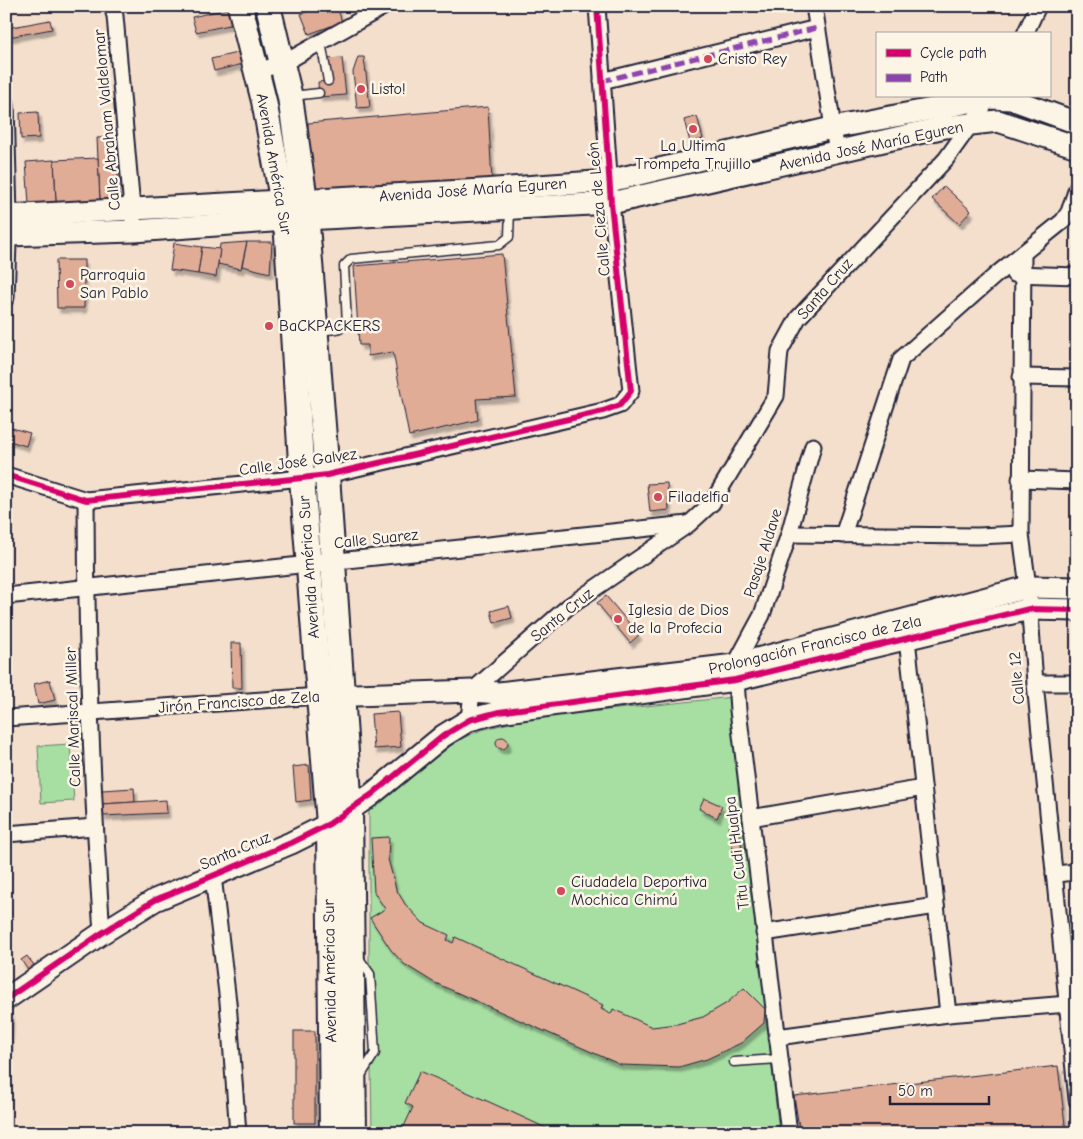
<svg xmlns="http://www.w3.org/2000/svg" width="1083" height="1139" viewBox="0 0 1083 1139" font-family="'Comic Neue',sans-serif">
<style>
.green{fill:#a7dea2;stroke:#64806e}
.building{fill:#e1ac96;stroke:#22223b;filter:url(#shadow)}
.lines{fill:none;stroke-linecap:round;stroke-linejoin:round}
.lane-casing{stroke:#22223b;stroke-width:11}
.street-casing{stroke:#22223b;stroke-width:19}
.secondary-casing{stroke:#22223b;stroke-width:25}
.primary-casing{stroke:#22223b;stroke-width:28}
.lane{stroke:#fcf5e5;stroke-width:8}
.street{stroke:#fcf5e5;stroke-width:15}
.secondary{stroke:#fcf5e5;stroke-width:21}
.primary{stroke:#fcf5e5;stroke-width:24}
.quiet{stroke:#8e44ad;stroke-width:5;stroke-dasharray:10 5;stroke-linecap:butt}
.cycleway-casing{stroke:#fcf5e5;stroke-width:9}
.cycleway{stroke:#d6006c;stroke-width:6}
.poi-dot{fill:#d1495b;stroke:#fcf5e5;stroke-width:2}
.labels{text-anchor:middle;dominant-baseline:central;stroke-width:5;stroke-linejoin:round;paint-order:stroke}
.poi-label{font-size:16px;fill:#22223b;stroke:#fcf5e5;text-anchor:start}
.street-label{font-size:16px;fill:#22223b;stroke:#fcf5e5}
</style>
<defs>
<filter id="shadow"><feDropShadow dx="3" dy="5" stdDeviation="1" flood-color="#0004"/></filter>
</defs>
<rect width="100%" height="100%" fill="#f4dfcd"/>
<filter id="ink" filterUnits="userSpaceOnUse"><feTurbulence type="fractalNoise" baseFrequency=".02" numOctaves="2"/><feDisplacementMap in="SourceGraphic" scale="10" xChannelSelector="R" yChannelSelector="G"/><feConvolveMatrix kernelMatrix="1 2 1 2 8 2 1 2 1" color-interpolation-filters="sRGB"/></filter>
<g filter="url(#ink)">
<g class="green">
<path d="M733,697l46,436h-407l-1,-64 7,-16 -3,-80 -6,-10v-153l89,-70 23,-10 49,-12z"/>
<path d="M70,744l4,57 -33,2 -3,-57z"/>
</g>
<g class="building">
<path d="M322,6h15l5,16 -33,12 -8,-20z"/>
<path d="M231,8l3,16 -38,8 -4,-15z"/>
<path d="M50,20l2,9 -43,8 -2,-9z"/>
<path d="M241,52l2,12 -29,7 -3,-12z"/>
<path d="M358,57h6l6,50 -13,1 -4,-36z"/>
<path d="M342,58l4,37 -27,2 -1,-15 11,-1 -2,-22z"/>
<path d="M488,107l4,75 -183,10 -1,-69z"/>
<path d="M38,112l1,26 -18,1 -1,-26z"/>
<path d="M697,116l6,23 -13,3 -6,-22z"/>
<path d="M116,137l3,62 -19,1 -3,-62z"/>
<path d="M98,158l2,42 -44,2 -2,-42z"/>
<path d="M54,160l2,42 -27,2 -3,-42z"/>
<path d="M944,186l27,25 -12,13 -27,-25z"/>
<path d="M247,242l-6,27 -23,-5 2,-20z"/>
<path d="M247,242h25l-2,31 -28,-7z"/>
<path d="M174,243l28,4 -4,27 -28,-4z"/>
<path d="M202,247l18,2 -4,28 -18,-3z"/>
<path d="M502,254l14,143 -40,2 2,21 -69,16 -16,-84 -25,4v-11h-9l-5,-79z"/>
<path d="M56,260h28v48h-27z"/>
<path d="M8,427l22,6 -4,13 -20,-6z"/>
<path d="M667,483l2,27 -19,2 -3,-28z"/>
<path d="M606,596l33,39 -9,8 -33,-40z"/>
<path d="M509,606l3,12 -18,5 -3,-12z"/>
<path d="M231,643h10l1,45h-10z"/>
<path d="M50,680l5,20 -17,4 -4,-20z"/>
<path d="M398,712l3,35 -27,2 -3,-35z"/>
<circle cx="502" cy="743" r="6"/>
<path d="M309,765l2,35 -15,2 -3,-35z"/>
<path d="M134,788l1,14 -33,2v-14z"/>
<path d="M704,798l18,8 -5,12 -18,-9z"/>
<path d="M166,800l1,13 -64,3 -1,-12z"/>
<path d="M738,826l4,23 -9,1 -4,-23z"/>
<path d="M389,837l-1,22 8,30 9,15 18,19 26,12 -2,5 6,3 2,-6 148,68 -2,4 10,5 2,-5 39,18 25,-3 26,-7 24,-14 17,-15 21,21 -1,14 -23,20 -34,16 -28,8 -58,-2 -188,-83 -29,-18 -13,-14 -21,-32 15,-9 -11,-17 -3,-54z"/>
<path d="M27,956l7,9 -6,5 -7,-10z"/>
<path d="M11,1013l-5,88v-86z"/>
<rect x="294" y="1031" width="21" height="92"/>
<path d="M1058,1066l8,67h-266l-6,-37z"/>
<path d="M420,1071l87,39 50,23h-156l12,-26 -8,-4z"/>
</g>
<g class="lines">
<defs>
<g id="lane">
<path d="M321,42l7,39"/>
<path d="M292,96l27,-3"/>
<path d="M318,330c9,0 21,1 29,-6l-3,-58 7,-7 148,-14 10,-8 1,-28"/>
<path d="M358,957l12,17 5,79 -15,24"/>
<path d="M734,1062l45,-3"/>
</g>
<g id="street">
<path d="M112,6l3,10 19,215"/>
<path d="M814,6l23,147"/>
<path d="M1025,34l13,-28"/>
<path d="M256,71l26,-7 103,-58"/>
<path d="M602,81l215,-53"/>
<path d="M6,104l3,112 -3,82"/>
<path d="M1023,253l-2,281 7,53 7,96 42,417"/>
<path d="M1014,274l63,2"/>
<path d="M1021,377l56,1"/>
<path d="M6,475l80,25 216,-22 25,-3 276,-64 17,-6 11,-14 -20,-188 -14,-197"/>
<path d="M1020,479l57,2"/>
<path d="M86,500c0,144 6,289 16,433"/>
<path d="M789,534l189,2 43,-2"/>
<path d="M843,535l58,-176 96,-85 66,-53 6,-9 8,-24"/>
<path d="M6,596l682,-72"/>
<path d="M907,639l41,375"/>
<path d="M1035,683h42"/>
<path d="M6,718l313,-22"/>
<path d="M469,720l3,-29 97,-85 120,-82 23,-21 64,-107 4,-45 18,-33 148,-159 45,-63"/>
<path d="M751,818l172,-30"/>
<path d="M6,834l89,-7"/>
<path d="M1054,874l23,-2"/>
<path d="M213,876l15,126 10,131"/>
<path d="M764,933l172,-27"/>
<path d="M777,1037l171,-23 120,-10"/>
<path d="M789,1133l-51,-423 -3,-45 27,-50 27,-81 24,-88"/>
</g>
<g id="secondary">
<path d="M6,216l476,-26 127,-9 223,-53 158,-30 21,1 66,24"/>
<path d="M6,235l128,-4 152,-11 325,-17 334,-76 53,-6 79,26"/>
<path d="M326,696l146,-5 27,2 236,-28 293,-78 49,1"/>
<path d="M6,999l96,-66 53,-33 136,-57 38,-19 42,-29 72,-59 26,-16 30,-8 236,-32 294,-71 48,1"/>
</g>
<g id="primary">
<path d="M240,6l24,95 22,119 16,258 27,346 3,309"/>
<path d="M268,6l22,91 15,103 22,275 23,335 4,323"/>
</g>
</defs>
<use href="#lane" class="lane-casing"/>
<use href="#street" class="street-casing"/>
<use href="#secondary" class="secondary-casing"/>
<use href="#primary" class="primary-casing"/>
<use href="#lane" class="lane"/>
<use href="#street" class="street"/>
<use href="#secondary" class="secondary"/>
<use href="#primary" class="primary"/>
<path class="quiet" d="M602,81l215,-53"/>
<defs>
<g id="cycleway">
<path d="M6,475l80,25 216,-22 25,-3 276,-64 17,-6 11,-14 -20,-188 -14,-197"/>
<path d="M6,999l96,-66 53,-33 136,-57 38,-19 42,-29 72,-59 26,-16 30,-8 236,-32 294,-71 48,1"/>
</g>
</defs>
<use href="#cycleway" class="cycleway-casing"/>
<use href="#cycleway" class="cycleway"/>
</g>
</g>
<g class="poi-dot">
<circle cx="708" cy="59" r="5"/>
<circle cx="361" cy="89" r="5"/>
<circle cx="693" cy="129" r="5"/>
<circle cx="70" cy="284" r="5"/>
<circle cx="269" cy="326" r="5"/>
<circle cx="658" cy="497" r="5"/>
<circle cx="618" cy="619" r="5"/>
<circle cx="561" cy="891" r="5"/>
</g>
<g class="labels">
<g class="poi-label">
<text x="718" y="59">Cristo Rey</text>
<text x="371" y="89">Listo!</text>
<text x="693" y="146" text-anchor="middle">La Ultima<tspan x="693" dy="18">Trompeta Trujillo</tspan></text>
<text x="80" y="275">Parroquia<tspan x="80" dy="18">San Pablo</tspan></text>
<text x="279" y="326">BaCKPACKERS</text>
<text x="668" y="497">Filadelfia</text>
<text x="628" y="610">Iglesia de Dios<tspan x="628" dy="18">de la Profecia</tspan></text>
<text x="571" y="882">Ciudadela Deportiva<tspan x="571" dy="18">Mochica Chimú</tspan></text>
</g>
<g class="street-label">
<text transform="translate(107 120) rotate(-95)">Calle Abraham Valdelomar</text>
<text transform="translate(871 146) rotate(-12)">Avenida José María Eguren</text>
<text transform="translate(274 164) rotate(80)">Avenida América Sur</text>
<text transform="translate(473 190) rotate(-4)">Avenida José María Eguren</text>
<text transform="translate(599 209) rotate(-95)">Calle Cieza de León</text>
<text transform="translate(825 289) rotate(-49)">Santa Cruz</text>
<text transform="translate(298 462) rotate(-8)">Calle José Galvez</text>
<text transform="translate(376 539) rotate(-6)">Calle Suarez</text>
<text transform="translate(763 553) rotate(-72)">Pasaje Aldave</text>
<text transform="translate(309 567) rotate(-94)">Avenida América Sur</text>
<text transform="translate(562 615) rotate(-39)">Santa Cruz</text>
<text transform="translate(815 645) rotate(-13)">Prolongación Francisco de Zela</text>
<text transform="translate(1017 678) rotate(-95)">Calle 12</text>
<text transform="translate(239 702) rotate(-4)">Jirón Francisco de Zela</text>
<text transform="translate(73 717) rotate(-92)">Calle Mariscal Miller</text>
<text transform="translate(235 851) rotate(-23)">Santa Cruz</text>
<text transform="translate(737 853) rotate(-97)">Titu Cudi Hualpa</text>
<text transform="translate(330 971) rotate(-91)">Avenida América Sur</text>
</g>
</g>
<rect width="1083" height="1139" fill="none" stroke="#fcf5e5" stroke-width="25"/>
<rect x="12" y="12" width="1058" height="1114" fill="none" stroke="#22223b" stroke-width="2" filter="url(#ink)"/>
<rect x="876" y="32" width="175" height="65" fill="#fcf5e5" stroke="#a5a1a1"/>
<rect x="886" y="49" width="25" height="8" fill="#d6006c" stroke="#a5a1a1"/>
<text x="920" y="58" font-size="15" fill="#22223b">Cycle path</text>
<rect x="886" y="74" width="25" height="8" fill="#8e44ad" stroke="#a5a1a1"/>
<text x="920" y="82" font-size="15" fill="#22223b">Path</text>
<path d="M890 1096v8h99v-8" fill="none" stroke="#22223b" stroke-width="2.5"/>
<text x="898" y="1096" font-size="15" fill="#22223b" stroke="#fcf5e5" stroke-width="4" paint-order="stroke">50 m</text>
</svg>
